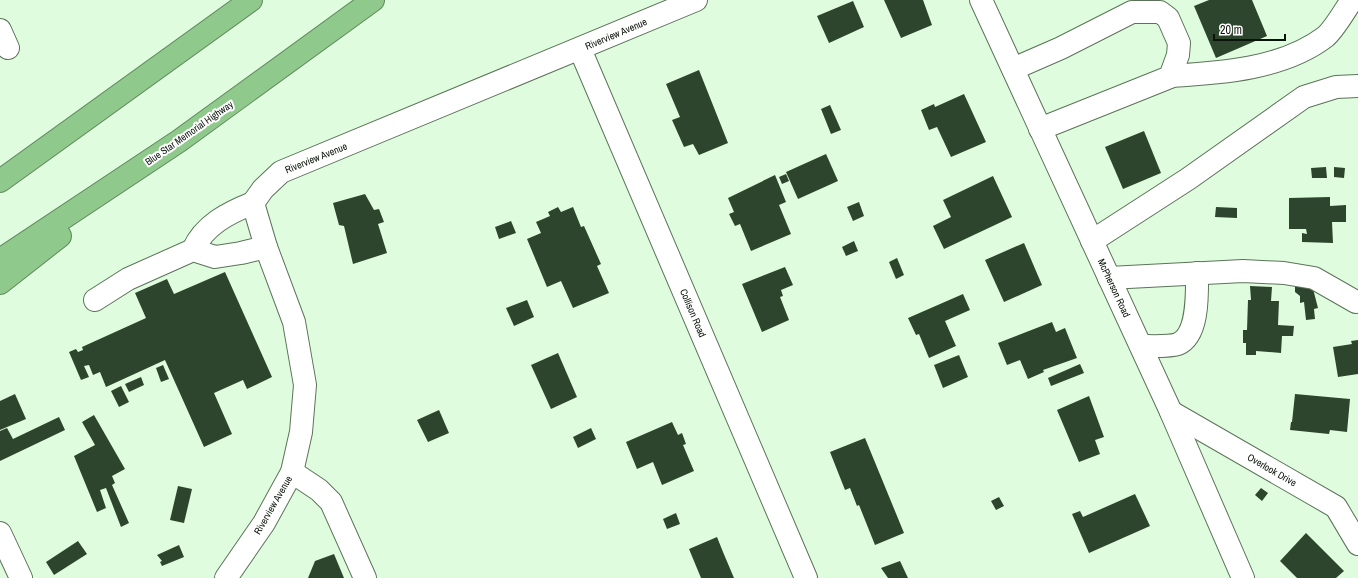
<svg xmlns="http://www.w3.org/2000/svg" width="1358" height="578" viewBox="0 0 1358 578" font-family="'Archivo Narrow',sans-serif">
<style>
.building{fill:#2e452d}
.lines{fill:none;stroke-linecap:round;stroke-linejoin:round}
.minor-casing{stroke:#5b7359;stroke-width:24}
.highway-casing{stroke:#60895e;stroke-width:24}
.minor{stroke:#fff;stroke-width:22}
.highway{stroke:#8fc98b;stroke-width:22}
.labels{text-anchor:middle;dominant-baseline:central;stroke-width:4;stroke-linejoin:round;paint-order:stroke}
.street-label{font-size:10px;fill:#091309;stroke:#fff}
</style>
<rect width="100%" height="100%" fill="#e0fcde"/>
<g class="building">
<path d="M884,0h39l9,25 -31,13z"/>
<path d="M1209,0h43l15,36 -51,22 -22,-52z"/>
<path d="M853,1l11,26 -35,16 -12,-27z"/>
<path d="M699,70l29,73 -29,12 -6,-11 -9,3 -12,-27 8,-3 -14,-33z"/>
<path d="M964,94l22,48 -35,15 -14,-30 -8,3 -8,-20 13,-6 1,3z"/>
<path d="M830,105l11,25 -10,4 -10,-25z"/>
<path d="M1144,131l17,42 -38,16 -18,-42z"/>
<path d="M826,154l12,27 -40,18 -12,-27z"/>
<path d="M1326,167l1,11h-15l-1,-10z"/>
<path d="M1334,167l11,1 -1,10 -10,-1z"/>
<path d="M786,174l3,7 -7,3 -3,-7z"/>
<path d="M775,175l11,27 -7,3 12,29 -40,17 -11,-27 -5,2 -6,-12 5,-2 -6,-14z"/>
<path d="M993,176l19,41 -68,32 -11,-23 18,-9 -8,-17z"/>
<path d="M365,194l9,16 5,-1 5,13 -6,2 9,29 -34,11 -9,-38 -5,-1 -6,-22z"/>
<path d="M1330,197v9l16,-1v17h-14l1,21 -31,-1v-9l5,1 -1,-5h-17v-31z"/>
<path d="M859,202l5,14 -11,5 -6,-14z"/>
<path d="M558,207l3,5 12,-5 8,20 3,-1 17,38 -4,2 12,27 -36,15 -12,-27 -14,6 -20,-48 14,-6 -5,-11 14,-6 -2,-4z"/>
<path d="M1216,207l21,1v10l-22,-1z"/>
<path d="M511,221l5,12 -17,6 -4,-12z"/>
<path d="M854,241l4,10 -12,5 -4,-9z"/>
<path d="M1024,243l18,42 -38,17 -19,-42z"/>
<path d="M897,258l7,17 -8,4 -7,-17z"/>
<path d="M785,267l8,18 -12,5 2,6 -3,1 9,23 -27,12 -20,-48z"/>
<path d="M225,272l47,105 -25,12 -4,-9 -29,13 18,41 -28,13 -39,-87 -59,27 -6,-15 -7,3 -4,-10 -5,1 5,11 -8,3 -12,-28 7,-3 2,3 5,-2 -1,-3 64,-29 -11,-25 32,-14 7,15z"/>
<path d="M1311,281l7,27 -4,1 1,10 -9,1 -2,-18 -4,1v-7l-5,-4v-9z"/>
<path d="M1250,286l22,1 -1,14h8l-1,24 16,1 -1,10h-11l-1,17 -25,-2v4h-10v-12h-3v-13h4l1,-30h3z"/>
<path d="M963,294l7,16 -25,11 11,25 -27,12 -10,-24 -3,1 -8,-17z"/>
<path d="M527,300l7,17 -20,9 -8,-18z"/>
<path d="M1052,322l4,10 9,-4 12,30 -34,12 1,2 -16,7 -8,-19 -13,5 -9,-22z"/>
<path d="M1358,340v34l-20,3 -5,-30 19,-3 -1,-3z"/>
<path d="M558,353l19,44 -26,12 -20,-44z"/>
<path d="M959,355l9,22 -25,11 -9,-23z"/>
<path d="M1080,364l4,9 -33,13 -3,-8z"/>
<path d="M163,365l6,14 -8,3 -5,-14z"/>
<path d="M141,377l3,8 -15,7 -4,-8z"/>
<path d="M121,386l8,16 -10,5 -8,-16z"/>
<path d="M15,394l11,25 -26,11v-29z"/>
<path d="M1295,394l55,5 -3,33 -17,-2 -1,4 -39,-4 1,-8h1z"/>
<path d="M1089,396l15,41 -9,3 5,14 -21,8 -22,-52z"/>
<path d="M439,410l10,23 -21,9 -11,-22z"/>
<path d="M94,415l31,54 -13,7 3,7 -3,2 17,38 -8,4 -15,-39 -6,2 6,18 -9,4 -23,-56 21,-11 -13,-23z"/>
<path d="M59,417l6,13 -65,31v-30l7,-3 6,11z"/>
<path d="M672,422l6,13 4,-2 4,11 -3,1 11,26 -32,14 -9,-23 -16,7 -11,-27z"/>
<path d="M591,428l5,11 -18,9 -5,-11z"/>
<path d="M865,438l39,95 -29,12 -16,-40 -2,1 -7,-18 -5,2 -15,-38z"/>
<path d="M178,486l14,3 -8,34 -14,-3z"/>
<path d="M1261,488l7,5 -6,8 -7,-6z"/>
<path d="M1135,494l15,32 -61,27 -17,-39 8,-3 3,6z"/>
<path d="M999,497l5,9 -8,4 -5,-9z"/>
<path d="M676,513l4,11 -13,5 -4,-10z"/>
<path d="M1306,533l38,38 -8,7h-39l-17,-17z"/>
<path d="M717,537l6,15 11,26h-33l-12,-29z"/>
<path d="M78,541l9,13 -33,21 -8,-13z"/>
<path d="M179,545l5,12 -22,9 -2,-4 2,-1 -5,-6z"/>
<path d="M334,554l10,24h-36l7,-17z"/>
<path d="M900,561l8,17h-20l-7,-10z"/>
</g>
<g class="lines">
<defs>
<g id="minor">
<path d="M981,0l190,412 72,166"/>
<path d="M0,30l8,18"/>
<path d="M580,49l226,529"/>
<path d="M1013,69l48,-21 71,-36h28l8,6 11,25 -1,12 -8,22 -130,52"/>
<path d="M1170,76c51,-3 113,-7 155,-39 9,-7 20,-27 27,-37"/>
<path d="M1092,241l96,-62 116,-82 32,-10 22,-1"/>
<path d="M193,250c11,-25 35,-37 60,-47"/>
<path d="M1109,278l134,-7 41,2 30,5 42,24"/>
<path d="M95,300l33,-21 65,-29 22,7 26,-4 25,-6"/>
<path d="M1141,346c9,0 29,1 37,-2 21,-9 19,-51 19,-71"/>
<path d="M1171,412l165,95 22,37"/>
<path d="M292,472l27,18 12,12 34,76"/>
<path d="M0,533l21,45"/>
<path d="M226,578l38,-55 28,-51 9,-40 4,-47 -11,-63 -28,-75 -13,-44 10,-14 18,-17 415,-172"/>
</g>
<g id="highway">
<path d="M0,181l251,-181"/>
<path d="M0,260l179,-119 194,-141"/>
<path d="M0,283l60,-47"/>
</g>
</defs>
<use href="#minor" class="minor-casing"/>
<use href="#highway" class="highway-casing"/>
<use href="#minor" class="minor"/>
<use href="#highway" class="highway"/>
</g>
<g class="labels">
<g class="street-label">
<text transform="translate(616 34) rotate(-23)">Riverview Avenue</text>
<text transform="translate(189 133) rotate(-35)">Blue Star Memorial Highway</text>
<text transform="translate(316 158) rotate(-22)">Riverview Avenue</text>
<text transform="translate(1114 288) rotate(65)">McPherson Road</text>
<text transform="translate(693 313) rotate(67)">Collison Road</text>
<text transform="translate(1272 470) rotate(30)">Overlook Drive</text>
<text transform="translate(273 505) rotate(-60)">Riverview Avenue</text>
</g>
</g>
<path d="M1214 34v6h71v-6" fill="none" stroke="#091309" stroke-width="2"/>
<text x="1220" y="34" font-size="12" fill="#091309" stroke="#ffffff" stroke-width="3" paint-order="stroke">20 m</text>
</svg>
